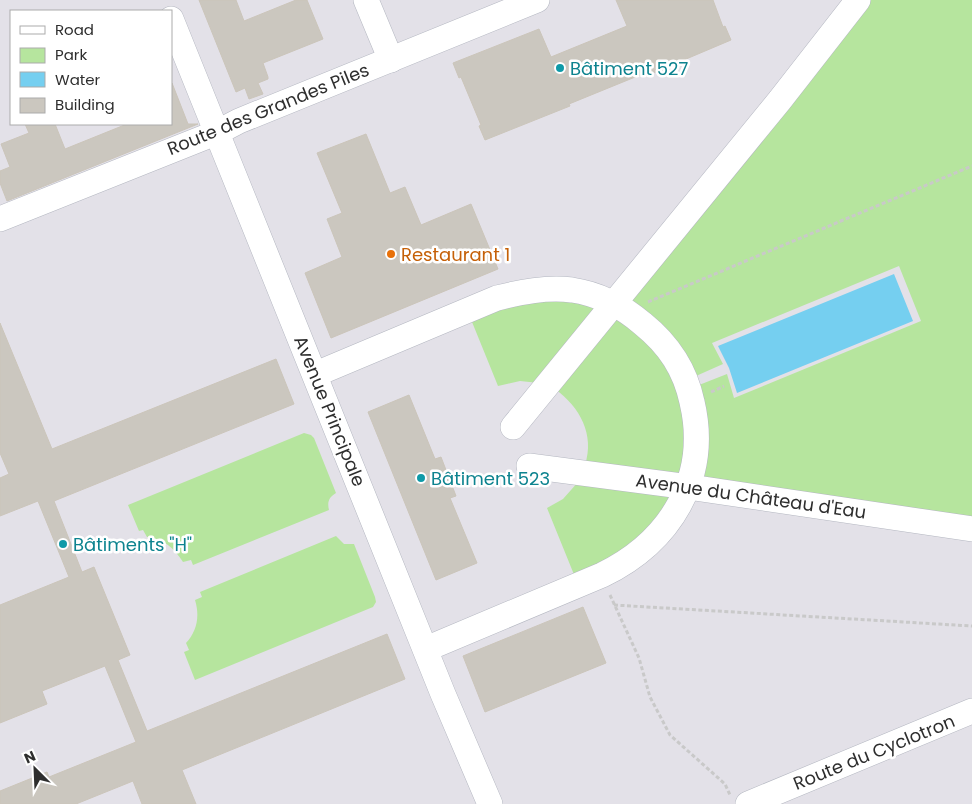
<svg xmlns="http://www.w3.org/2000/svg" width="972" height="804" viewBox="0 0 972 804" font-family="Poppins,sans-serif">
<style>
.industrial{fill:#e3e1e8;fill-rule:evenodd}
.green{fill:#b6e59e}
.water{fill:#75cff0}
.building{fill:#cbc7bf;stroke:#cbc5ba}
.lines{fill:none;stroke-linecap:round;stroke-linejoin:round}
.minor-casing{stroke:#b4b7c1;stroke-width:26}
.path{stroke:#c9c9c9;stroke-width:3;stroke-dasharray:4 2.5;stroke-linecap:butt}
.minor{stroke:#fff;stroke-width:25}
.culture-dot{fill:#0f9aa8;stroke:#fff;stroke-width:2}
.food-dot{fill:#e8710a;stroke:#fff;stroke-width:2}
.labels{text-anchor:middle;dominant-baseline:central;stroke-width:5;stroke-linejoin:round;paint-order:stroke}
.culture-label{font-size:18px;fill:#0d838f;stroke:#fff;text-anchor:start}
.street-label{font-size:18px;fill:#2e2e2e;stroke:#fff}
.food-label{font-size:18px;fill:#c56008;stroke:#fff;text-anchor:start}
</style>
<rect width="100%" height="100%" fill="#efe9e1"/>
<path class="industrial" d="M0,0h972v804h-972zM11,11h160v113h-160z"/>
<g class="green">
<path d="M863,0h109v520l-270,-37c4,-36 10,-63 -3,-98l28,-11 7,24 187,-77 -22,-55 -187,77 11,21 -27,12 -68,-75z"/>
<path d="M536,297l63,9 -60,77 -19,-2 -22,5 -28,-69z"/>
<path d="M615,313l36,29 34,60 -3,78 -97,-15c10,-30 -5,-58 -30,-76z"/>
<path d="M304,433l7,2 3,3 22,55c-7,4 -9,9 -7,17l-136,55 -2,-5 -8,2c-9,-14 -19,-23 -36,-25l-4,-7 -4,1 -11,-26z"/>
<path d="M579,481l97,14 -27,39 -74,43 -28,-69 16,-9z"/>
<path d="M336,536l8,8h10l21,53 1,5 -3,5 -178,73 -11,-28 5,-2 -3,-7c11,-12 14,-27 9,-43l7,-3 -2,-5z"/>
</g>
<path class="water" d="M894,274l19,47 -176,72 -8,-25 -11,-22z"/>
<g class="building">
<path d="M199,0h37l8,21 52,-21h11l16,39 -60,24 5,14v2l-10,4 5,11 -14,5 -4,-11 -9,4z"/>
<path d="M616,0h97l10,27 2,-1 6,14 -85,36 -1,-3 -76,31 1,2 -85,34 -6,-14 2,-1 -20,-48 -2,1 -6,-15 86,-34 12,28 76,-31z"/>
<path d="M172,83l16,41h10l-191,77 -7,-18v-12l10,-4 -9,-23 28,-11 -4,-9h30l10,25 62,-25h44z"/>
<path d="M366,134l24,59 15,-6 16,38 50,-21 27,65 -167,69 -26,-65 37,-16 -15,-38 15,-6 -25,-60z"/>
<path d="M0,323l52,126 224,-90 18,45 -240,97 28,71 12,-5 36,88 -12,5 29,71 240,-97 18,45 -223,91 14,34h-54l-9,-23 -57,23h-76v-13l47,-19 2,5 87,-35 -31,-76 -63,25 5,13 -47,19v-118l69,-28 -31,-76 -38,15v-38l9,-4 -9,-21z"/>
<path d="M409,395l26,64 6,-2 15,39 -6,2 27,65 -41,17 -68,-168z"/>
<path d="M583,607l23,56 -121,49 -22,-56z"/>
</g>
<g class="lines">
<defs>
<g id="minor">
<path d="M366,0l25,60"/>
<path d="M171,19l272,675 47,110"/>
<path d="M0,219l218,-87 21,-11 298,-121"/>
<path d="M316,374l181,-76c24,-6 49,-11 75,-8 27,4 50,16 71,34 26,21 42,45 49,78 18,76 -22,140 -90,173l-176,74"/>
<path d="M513,427l267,-327 78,-100"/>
<path d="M529,466l160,21 283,42"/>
<path d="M748,804l224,-93"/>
</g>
</defs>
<use href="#minor" class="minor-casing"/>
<g class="path">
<path d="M648,302l324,-136"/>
<path d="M711,392l13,-6"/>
<path d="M610,595l29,63 11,39 20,38 55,49 5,11"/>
<path d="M614,605l358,21"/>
</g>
<use href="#minor" class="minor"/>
</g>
<g class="culture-dot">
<circle cx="560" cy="68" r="5"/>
<circle cx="421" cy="478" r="5"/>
<circle cx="63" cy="544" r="5"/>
</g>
<circle class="food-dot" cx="391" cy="254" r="5"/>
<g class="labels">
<g class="culture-label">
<text x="570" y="68">Bâtiment 527</text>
<text x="431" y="478">Bâtiment 523</text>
<text x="73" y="544">Bâtiments "H"</text>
</g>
<g class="street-label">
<text transform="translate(268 109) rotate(-22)">Route des Grandes Piles</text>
<text transform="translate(330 411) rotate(68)">Avenue Principale</text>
<text transform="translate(751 496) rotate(8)">Avenue du Château d'Eau</text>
<text transform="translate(874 752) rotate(-22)">Route du Cyclotron</text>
</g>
<g class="food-label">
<text x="401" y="254">Restaurant 1</text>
</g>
</g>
<rect x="10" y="10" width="162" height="115" fill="#ffffff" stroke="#ababab"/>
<rect x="20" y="26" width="25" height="8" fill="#ffffff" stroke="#ababab"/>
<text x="55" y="35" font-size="15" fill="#2e2e2e">Road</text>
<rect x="20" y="48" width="25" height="15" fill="#b6e59e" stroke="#ababab"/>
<text x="55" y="60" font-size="15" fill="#2e2e2e">Park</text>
<rect x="20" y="72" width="25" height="15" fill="#75cff0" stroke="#ababab"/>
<text x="55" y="85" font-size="15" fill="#2e2e2e">Water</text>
<rect x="20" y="98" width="25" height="15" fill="#cbc7bf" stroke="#ababab"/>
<text x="55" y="110" font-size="15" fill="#2e2e2e">Building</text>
<g transform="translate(35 769) rotate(336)" stroke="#ffffff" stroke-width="4" paint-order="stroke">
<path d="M0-4L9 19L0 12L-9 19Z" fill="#2e2e2e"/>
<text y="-8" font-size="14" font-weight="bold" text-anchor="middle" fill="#2e2e2e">N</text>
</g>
</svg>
